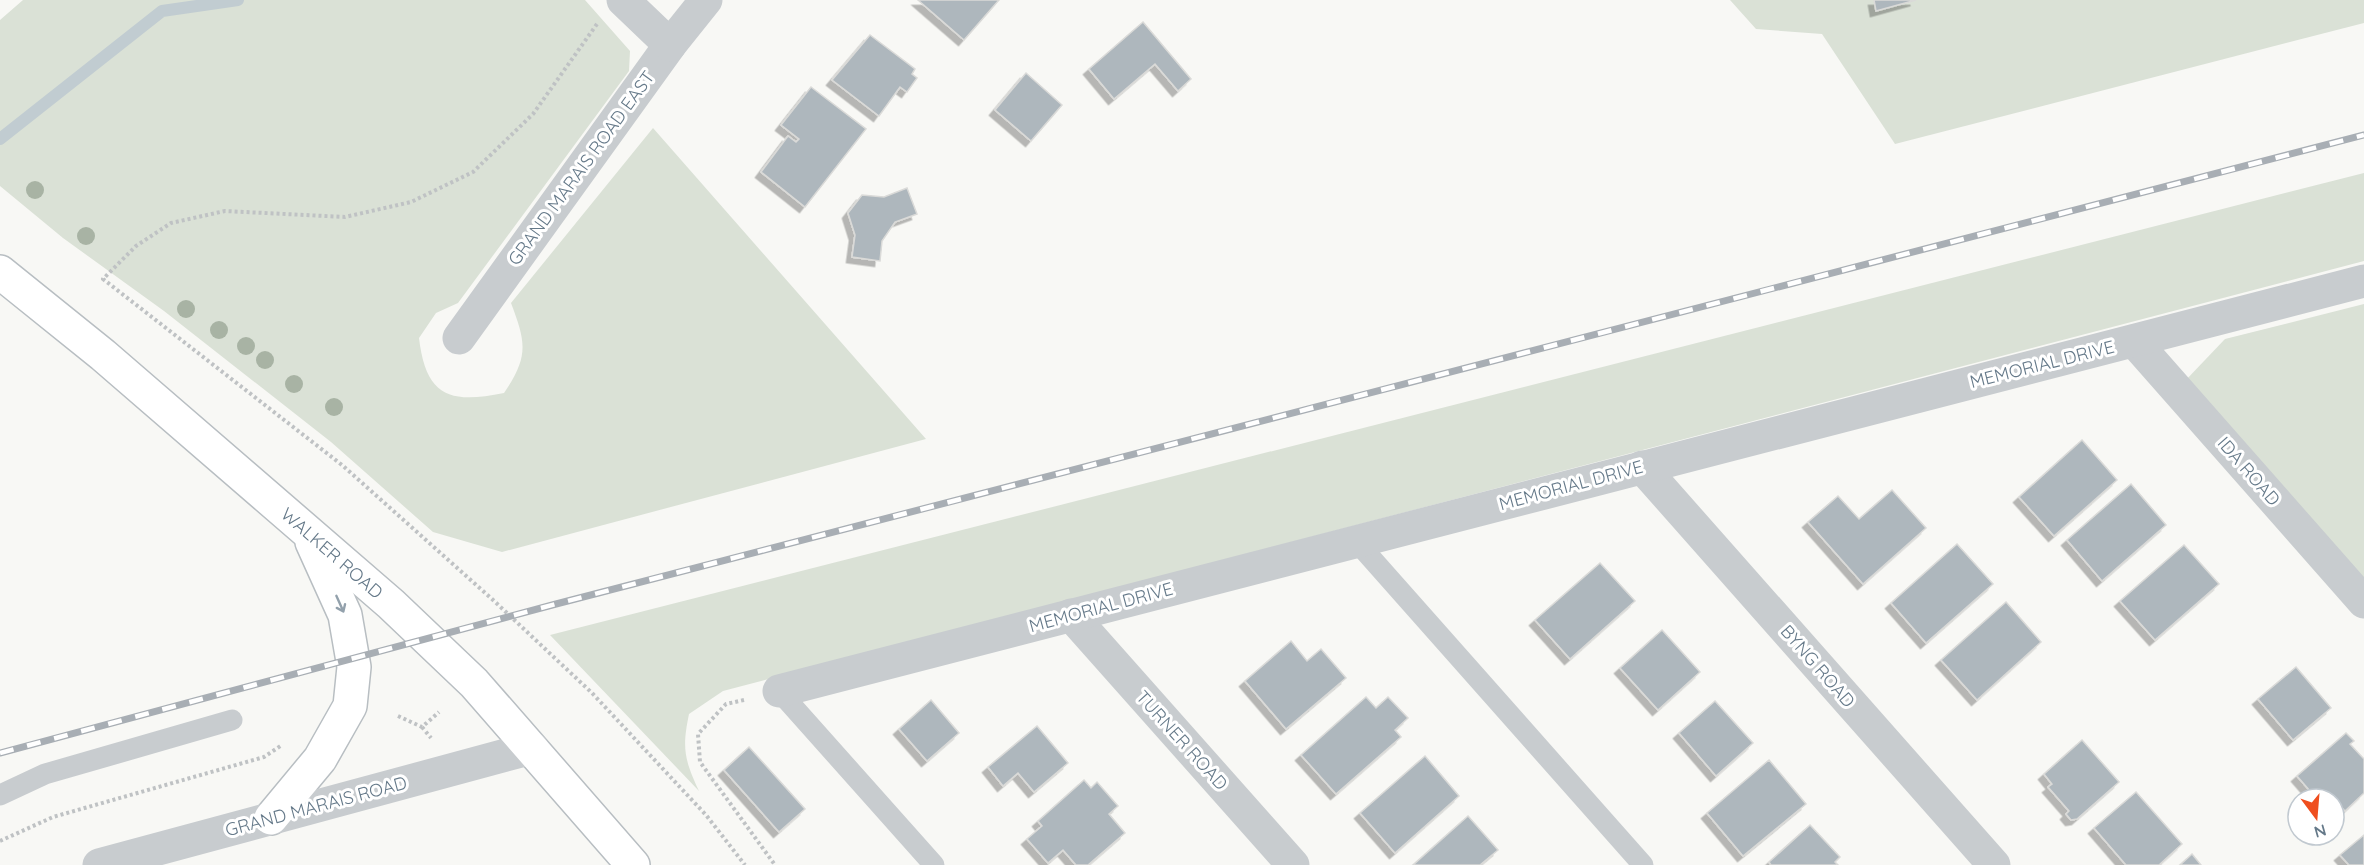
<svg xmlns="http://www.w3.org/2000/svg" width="2364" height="865" viewBox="0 0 2364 865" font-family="Quicksand,sans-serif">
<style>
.green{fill:#dae1d6}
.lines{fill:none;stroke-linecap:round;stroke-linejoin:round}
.stream{stroke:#c1ccd1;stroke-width:12}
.building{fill:#aeb7bd;stroke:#dadad8;stroke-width:1.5;filter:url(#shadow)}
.secondary-casing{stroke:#b8bec2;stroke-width:36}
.path{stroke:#bfc2c4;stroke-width:4;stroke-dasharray:3 3;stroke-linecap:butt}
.service{stroke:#c8cccf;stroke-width:21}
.minor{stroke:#c8cccf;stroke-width:33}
.tertiary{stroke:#c8cccf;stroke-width:33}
.secondary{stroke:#fff;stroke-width:33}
.rail-casing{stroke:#a8aeb4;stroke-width:7}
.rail{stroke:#fff;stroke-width:4.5;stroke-dasharray:14;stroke-linecap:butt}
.tree{fill:#a8b3a4}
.oneway{stroke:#93a1ac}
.labels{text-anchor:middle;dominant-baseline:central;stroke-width:6;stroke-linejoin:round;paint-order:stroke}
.street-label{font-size:18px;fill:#657989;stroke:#fff}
</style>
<defs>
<filter id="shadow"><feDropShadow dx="-5.5" dy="5.5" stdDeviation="0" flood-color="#0004"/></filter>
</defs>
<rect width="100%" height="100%" fill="#f8f8f5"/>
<g class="green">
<path d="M23,0h562l45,51 -1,20 -171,232 -22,10 -17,25c7,59 31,66 85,55 25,-37 22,-50 7,-90l142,-175 273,311 -424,113 -69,-20 -102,-90 -167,-131 -101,-73 -63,-52v-166z"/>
<path d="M1730,0h144l3,10 39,-10h448v23l-469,121 -73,-110 -66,-5z"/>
<path d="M2364,173v88l-1641,430 -34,23c-7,34 -5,45 10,77l-149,-156z"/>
<path d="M2364,304v276l-180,-198 41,-43z"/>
</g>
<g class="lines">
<path class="stream" d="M0,139l162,-128 76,-11"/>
</g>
<g class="building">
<path d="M918,0h81l-35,40z"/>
<path d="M1874,0h42l-40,11z"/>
<path d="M1143,22l48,57 -13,12 -23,-27 -41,35 -25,-30z"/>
<path d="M870,35l45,34 -3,5 5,4 -10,14 -7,-5 -21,29 -47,-36z"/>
<path d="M1026,73l36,32 -31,36 -36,-31z"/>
<path d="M811,87l55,42 -61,78 -44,-35 27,-36 8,6 3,-3 -18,-14z"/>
<path d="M907,188l10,26 -22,8 -13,19 -2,20 -28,-4 3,-22 -7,-22 14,-18 22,2z"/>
<path d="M2082,440l35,40 -63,56 -35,-39z"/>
<path d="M2131,484l35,41 -64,56 -35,-41z"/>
<path d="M1892,490l34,38 -63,56 -55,-62 30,-26 21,23z"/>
<path d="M1957,544l36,40 -67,59 -35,-40z"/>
<path d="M2184,545l35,39 -64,56 -35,-39z"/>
<path d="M1600,563l35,38 -65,58 -35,-39z"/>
<path d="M2006,602l35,40 -64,58 -36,-40z"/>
<path d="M1662,630l38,42 -42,38 -38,-42z"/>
<path d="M1291,641l16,20 14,-12 25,29 -60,51 -41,-48z"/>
<path d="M2296,667l35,41 -38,32 -35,-41z"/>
<path d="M1366,697l10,11 12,-11 20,21 -13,12 6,7 -65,57 -35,-39z"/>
<path d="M931,700l28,33 -32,28 -28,-32z"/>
<path d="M1715,701l38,42 -37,33 -37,-43z"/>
<path d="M1037,726l31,37 -34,29 -16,-19 -15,13 -15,-19z"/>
<path d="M2346,733l8,8 -4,3 14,15v34l-19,18 -13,-14 -15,2 -20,-23z"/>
<path d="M2082,740l37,42 -42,37 -6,1 -5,-6 3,-3 -21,-24 4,-3 -8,-10z"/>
<path d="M749,747l56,62 -26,23 -55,-62z"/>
<path d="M1425,756l34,40 -64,57 -35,-40z"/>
<path d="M1769,760l37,44 -63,52 -36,-43z"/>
<path d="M1084,780l7,8 6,-6 21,24 -9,8 16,19 -37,32h-12l-13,-15 -15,13 -21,-24 15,-13 -4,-5z"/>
<path d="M2136,792l46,52 -23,21h-33l-32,-37z"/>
<path d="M1468,816l30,34 -18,15h-67z"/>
<path d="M1810,825l30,32 -5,5 3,3h-67l-2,-3z"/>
<path d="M2364,835v30h-15l-9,-10z"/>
<path d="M2192,854l9,11h-21z"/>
</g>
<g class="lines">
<defs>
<g id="secondary">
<path d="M0,272l103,83 288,249 83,79 159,182"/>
<path d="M271,818l49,-59 30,-53 4,-39 -9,-52 -33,-73"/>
</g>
</defs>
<use href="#secondary" class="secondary-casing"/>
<g class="path">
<path d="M597,24l-64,90 -60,58 -62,30 -66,15 -120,-6 -54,12 -35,23 -33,33 239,186 150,134 100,94 114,122 39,50"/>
<path d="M744,700l-18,4 -28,30 2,28 75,103"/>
<path d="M398,716l24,11 17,-15"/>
<path d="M422,727l9,11"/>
<path d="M0,841l53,-24 211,-60 18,-12"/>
</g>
<g class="service">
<path d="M1356,541l287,324"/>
<path d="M779,691l155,174"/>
<path d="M0,795l45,-21 187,-54"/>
</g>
<g class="minor">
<path d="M459,338l211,-293"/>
<path d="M2134,341l230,261"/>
<path d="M1642,467l352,398"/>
<path d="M1071,615l222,250"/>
<path d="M779,691l1585,-410"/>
</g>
<g class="tertiary">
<path d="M623,0l47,45 36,-45"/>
<path d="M99,865l433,-117"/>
</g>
<use href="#secondary" class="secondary"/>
<defs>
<path id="rail" d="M0,753l556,-149 1808,-469"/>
</defs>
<use href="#rail" class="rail-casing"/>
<use href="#rail" class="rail"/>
</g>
<g class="tree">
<circle cx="35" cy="190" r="9"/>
<circle cx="86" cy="236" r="9"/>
<circle cx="186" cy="309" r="9"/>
<circle cx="219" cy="330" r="9"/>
<circle cx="246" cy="346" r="9"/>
<circle cx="265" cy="360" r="9"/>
<circle cx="294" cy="384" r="9"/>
<circle cx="334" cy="407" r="9"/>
</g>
<defs><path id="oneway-shaft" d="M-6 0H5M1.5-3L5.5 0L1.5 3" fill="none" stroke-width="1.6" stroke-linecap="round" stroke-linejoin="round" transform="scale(1.5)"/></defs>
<use class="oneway" href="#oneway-shaft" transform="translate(340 604) rotate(66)"/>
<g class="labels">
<g class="street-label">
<text transform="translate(581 168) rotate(-54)">GRAND MARAIS ROAD EAST</text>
<text transform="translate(2042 364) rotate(-14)">MEMORIAL DRIVE</text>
<text transform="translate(2249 471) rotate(49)">IDA ROAD</text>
<text transform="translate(1571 485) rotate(-15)">MEMORIAL DRIVE</text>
<text transform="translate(332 553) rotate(41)">WALKER ROAD</text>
<text transform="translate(1101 607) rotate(-15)">MEMORIAL DRIVE</text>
<text transform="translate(1818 666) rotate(49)">BYNG ROAD</text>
<text transform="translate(1182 740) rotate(48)">TURNER ROAD</text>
<text transform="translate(316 806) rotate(-15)">GRAND MARAIS ROAD</text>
</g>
</g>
<g transform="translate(2316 817) rotate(164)"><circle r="28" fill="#ffffff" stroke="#c1c9d0" stroke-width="1.5"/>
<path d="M0-4.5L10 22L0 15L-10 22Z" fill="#ef4e1e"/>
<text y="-9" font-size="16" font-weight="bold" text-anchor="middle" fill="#657989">N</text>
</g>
</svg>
